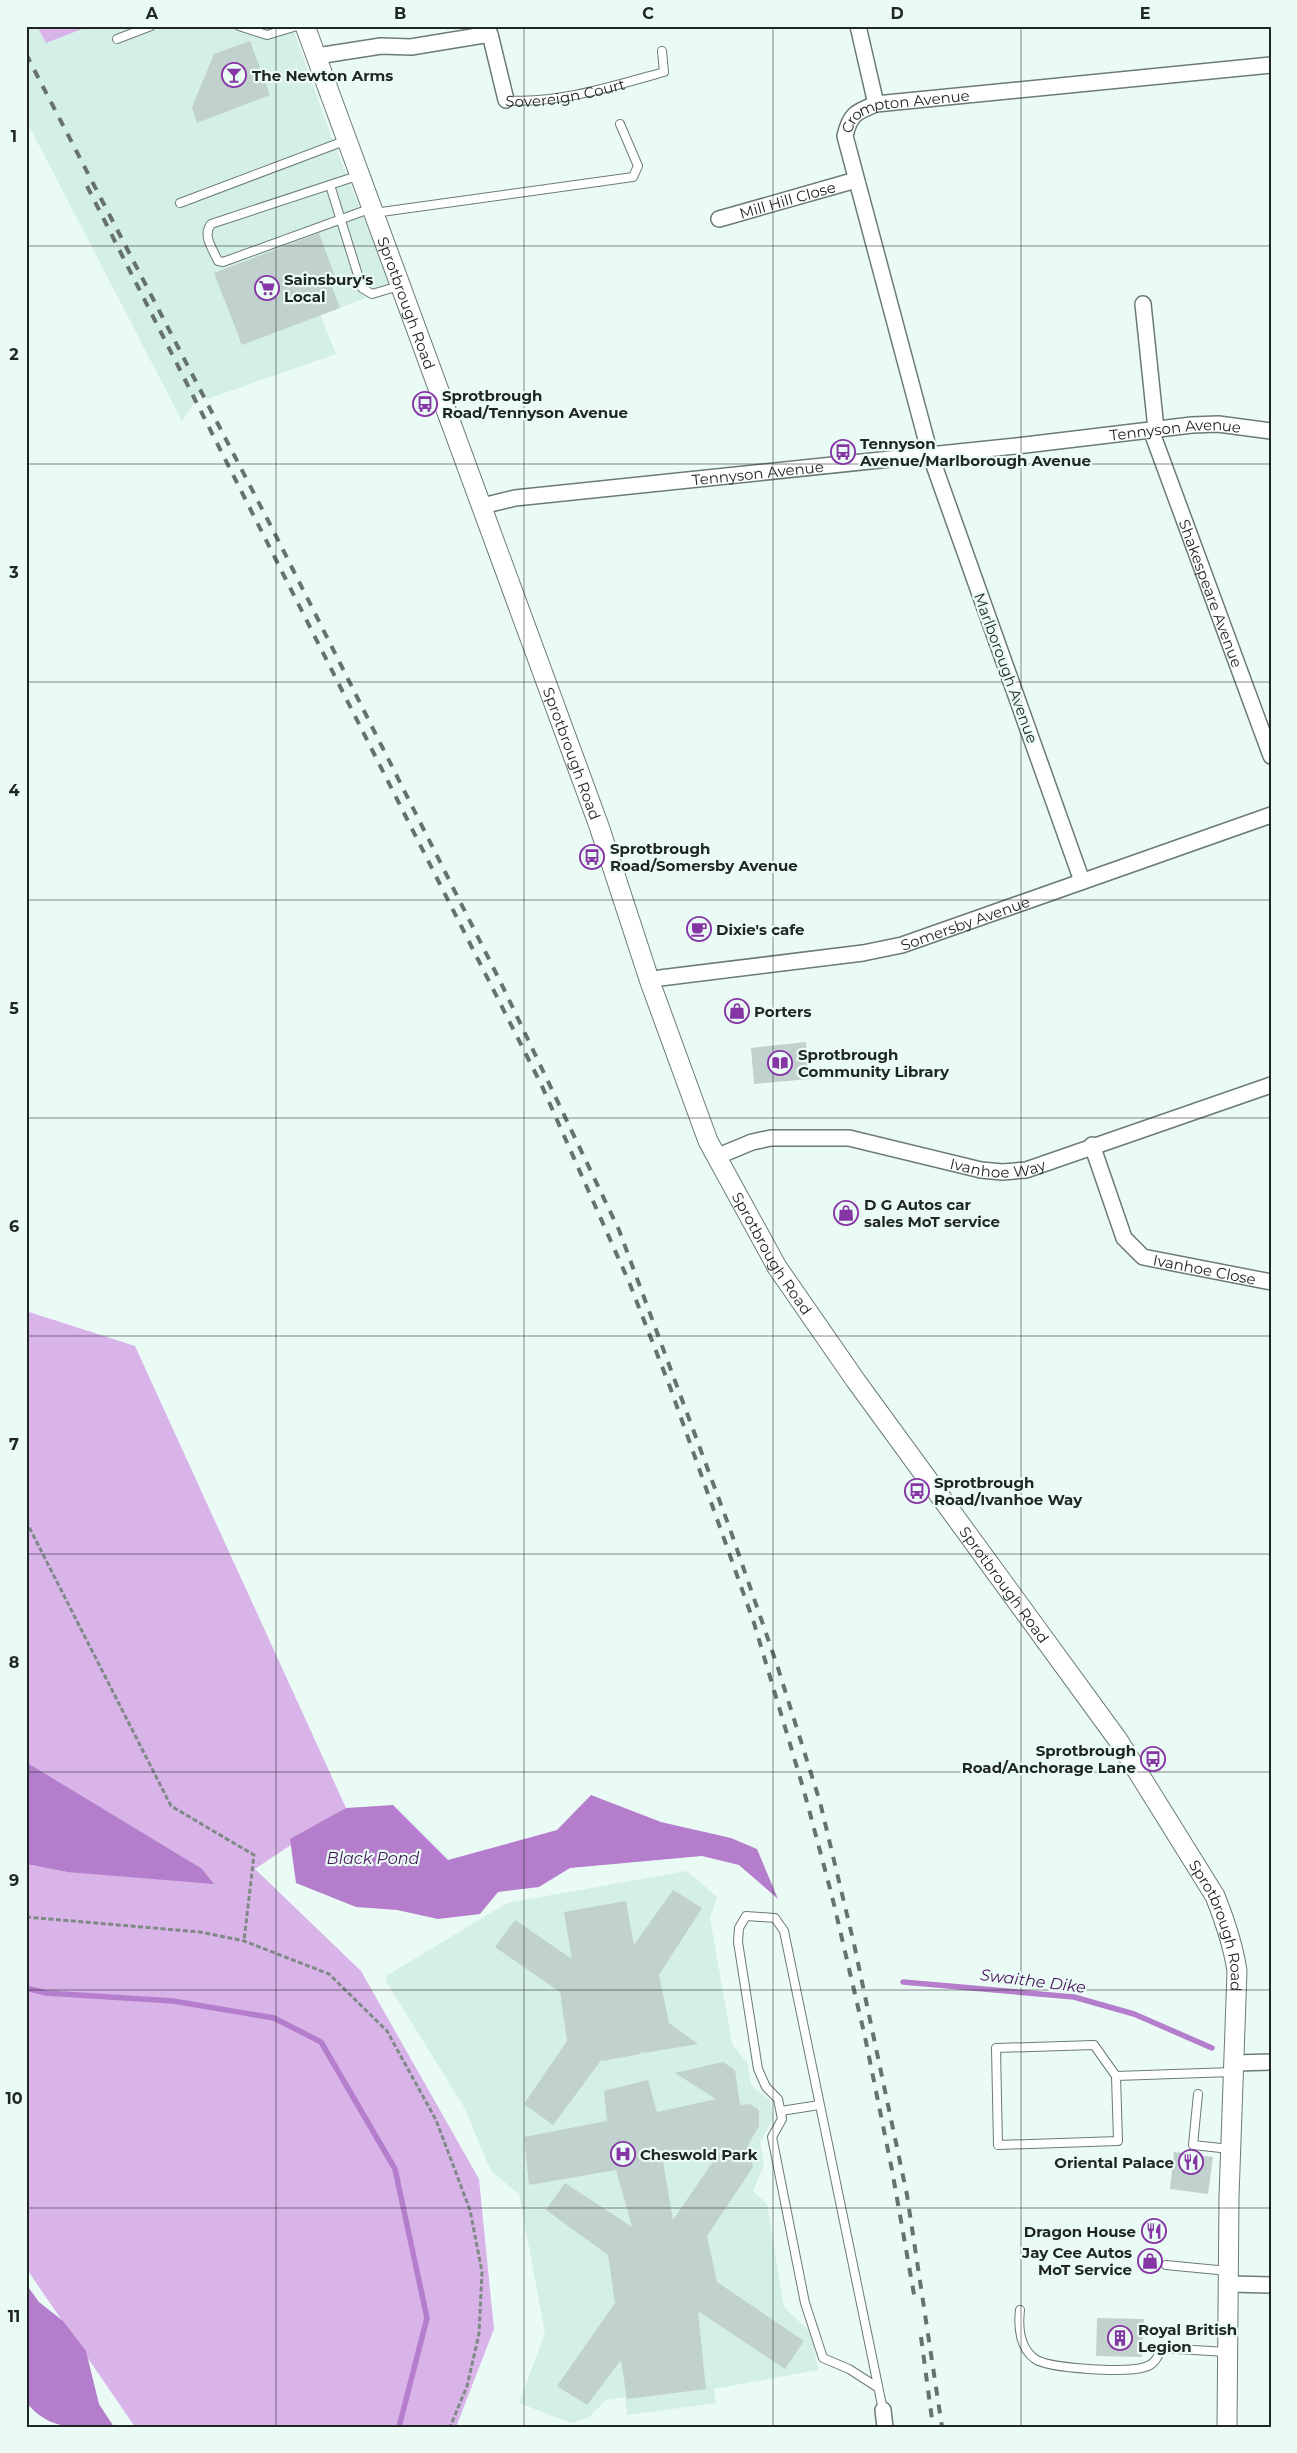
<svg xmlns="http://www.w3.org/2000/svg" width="1297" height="2453" viewBox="0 0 1297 2453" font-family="Montserrat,sans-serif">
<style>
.built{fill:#d4eee8}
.green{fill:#d8b4e8}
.water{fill:#b57ecc}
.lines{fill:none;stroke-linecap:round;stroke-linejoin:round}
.stream{stroke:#b57ecc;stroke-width:5.5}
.building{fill:#c1d1cd;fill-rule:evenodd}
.service-casing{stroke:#6b7b77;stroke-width:10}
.minor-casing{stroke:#6b7b77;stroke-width:18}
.tertiary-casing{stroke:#6b7b77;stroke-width:21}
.path{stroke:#7f8a87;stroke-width:3;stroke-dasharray:5 2.5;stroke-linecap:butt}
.service{stroke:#fff;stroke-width:8}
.minor{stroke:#fff;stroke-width:15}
.tertiary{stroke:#fff;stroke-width:19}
.rail{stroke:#67716e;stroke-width:4;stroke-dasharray:9 9;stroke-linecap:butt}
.grid{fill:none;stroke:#202624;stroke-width:1;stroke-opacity:0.55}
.labels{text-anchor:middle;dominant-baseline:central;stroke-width:4.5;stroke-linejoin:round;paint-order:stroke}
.poi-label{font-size:15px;font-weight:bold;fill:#202624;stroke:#eafbf6;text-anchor:start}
.street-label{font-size:15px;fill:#202624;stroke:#eafbf6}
.water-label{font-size:16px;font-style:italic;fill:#47135a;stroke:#eafbf6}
.neatline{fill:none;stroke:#202624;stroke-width:2}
.grid-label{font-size:16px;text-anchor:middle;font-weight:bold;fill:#202624}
</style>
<rect width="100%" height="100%" fill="#eafbf6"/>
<g class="built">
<path d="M26,26h11l9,17 44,-17h202l38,107 60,152 -8,7 -62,23 16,39 -129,45 -5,-9 -20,31 -156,-301z"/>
<path d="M687,1871l30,26 -7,21 22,126 16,20 3,21 19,15 3,19 -13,23 4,23 -11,26 14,13 17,103 28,27 6,36 -104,19 2,14 -89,12 -2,-18 -19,3 -18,18 -17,5 -52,-20 26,-70 -26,-139 -28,-23 -27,-64 -77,-124 -1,-7 121,-73z"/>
</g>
<g class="green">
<path d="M37,26h53l-44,17z"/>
<path d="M26,1311l109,35 211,462 -91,61 106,102 118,208 15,150 -38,98h-321l-109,-159v-404l41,8 134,-4 -175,-106z"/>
</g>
<g class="water">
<path d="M26,1762l175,106 13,16 -147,-12 -41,-8z"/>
<path d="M591,1795l70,27 70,16 26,11 21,50 -39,-34 -37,-9 -132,12 -31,19 -41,5 -18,22 -42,5 -41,-9 -41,-3 -60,-24 -6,-44 56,-31 47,-3 55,55 109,-30z"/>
<path d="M26,2284l13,18 24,19 23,30 13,53 15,23c-35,0 -63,6 -88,-25z"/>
</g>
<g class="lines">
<g class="stream">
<path d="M903,1982l171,15 60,17 78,34"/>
<path d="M26,1988l20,5 127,8 101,17 47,24 74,127 32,149 -28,109"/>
</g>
</g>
<g class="building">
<path d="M250,41l20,54 -73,28 -5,-16 22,-53z"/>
<path d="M319,233l17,46 -6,2 10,27 -98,37 -28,-72z"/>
<path d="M806,1042l3,37 -55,5 -3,-36z"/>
<path d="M673,1890l29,18 -43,67 10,48 29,21 -54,9 -4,-2 1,3 -39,7v-2l-49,66 -29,-21 43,-63 -7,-49 -65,-45 20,-27 57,39 -8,-47 62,-11 8,44z"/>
<path d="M723,2062l12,8 5,35 10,-1 9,6v16l-11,19 5,22 -46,69 10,46 87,59 -19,28 -87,-58 8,78 -79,10 -6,-39 -34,45 -30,-19 58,-83 -7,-48 -62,-45 19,-27 67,44 -16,-57 -87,15 -5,-48 83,-16 -3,-30 44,-11 9,32 59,-13 -41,-26zM721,2150l-48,70 -10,-59z"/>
<path d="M1174,2152l39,5 -5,37 -38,-5z"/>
<path d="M1097,2318l47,1 -2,38 -46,-1z"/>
</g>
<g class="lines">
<defs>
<g id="service">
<path d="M239,26l28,9 30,-9"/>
<path d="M117,39l34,-13"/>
<path id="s1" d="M506,100c49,5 111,-15 158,-28l-2,-21"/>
<path d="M360,175l-149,49c-9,12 2,25 7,37l5,1 149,-54"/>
<path d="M330,185l32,103 10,6 27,-8"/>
<path d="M180,203l167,-63"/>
<path d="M374,213l259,-36 5,-11 -18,-42"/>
<path d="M1116,2076l-22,-31 -98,3 2,97 120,-4 -2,-65 116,-4"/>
<path d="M1198,2094l-5,51 37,4"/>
<path d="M781,2111l38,-6"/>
<path d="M1166,2265l62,6"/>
<path d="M1020,2310c-2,17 0,38 15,49 15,10 92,14 110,8 9,-2 14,-11 16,-19l66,4"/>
<path d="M877,2387l-28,-18 -26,-11 -18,-55 -33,-166 10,-18 -4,-20 -12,-12 -8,-18 -20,-127 1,-14 7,-12 29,2 9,13 99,479"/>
</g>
<g id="minor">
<path d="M858,26l18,78"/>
<path d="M317,56l64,-10 30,1 79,-13 16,66"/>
<path id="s2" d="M719,219l137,-39"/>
<path d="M1143,304l13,125"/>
<path id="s3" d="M1151,430l120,326"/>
<path id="s4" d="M482,506l33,-8 510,-53 167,-20 26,-1 53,7"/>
<path id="s5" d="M1082,881l-152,-427 -85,-318c5,-22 11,-24 31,-32l395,-39"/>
<path id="s6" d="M650,982l10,-4 203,-25 39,-8 369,-130"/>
<path id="s7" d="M1092,1145l32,93 19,19 128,25"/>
<path id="s8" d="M716,1157l36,-15 19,-4h78l132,32 21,2 24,-2 245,-85"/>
<path d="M1235,2063l36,-1"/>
<path d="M1230,2284l41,1"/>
<path d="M883,2410l2,17"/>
</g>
<g id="tertiary">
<path id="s9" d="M305,26l294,800 51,156 58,159 69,126 79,114 262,359 97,156c10,25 18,48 22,75l-8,226 -2,230"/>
</g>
</defs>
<use href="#service" class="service-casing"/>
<use href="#minor" class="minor-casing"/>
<use href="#tertiary" class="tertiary-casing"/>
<g class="path">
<path d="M26,1521l145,285 83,49 -10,86"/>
<path d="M26,1917l174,15 44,9 85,33 58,57 49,89 34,90 12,62 -3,62 -12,52 -17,41"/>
</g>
<use href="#service" class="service"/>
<use href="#minor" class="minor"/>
<use href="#tertiary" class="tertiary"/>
<g class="rail">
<path d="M26,54l248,478 227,451 118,247 111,299 47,136 43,137 34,142 53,251 35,232"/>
<path d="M87,186l454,898 88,198 41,105 84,236 50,168 28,105 33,141 27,133 23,130"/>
<path d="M921,2337l12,90"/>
</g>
</g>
<path class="grid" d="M276,26v2401M524,26v2401M773,26v2401M1021,26v2401M26,246h1245M26,464h1245M26,682h1245M26,900h1245M26,1118h1245M26,1336h1245M26,1554h1245M26,1772h1245M26,1990h1245M26,2208h1245"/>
<defs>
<symbol id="bar-ring" viewBox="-11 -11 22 22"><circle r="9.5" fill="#eafbf6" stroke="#8635a5" stroke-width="1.5"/><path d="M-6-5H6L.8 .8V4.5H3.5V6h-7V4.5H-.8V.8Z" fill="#8635a5"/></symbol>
<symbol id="supermarket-ring" viewBox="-11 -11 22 22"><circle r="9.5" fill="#eafbf6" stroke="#8635a5" stroke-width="1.5"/><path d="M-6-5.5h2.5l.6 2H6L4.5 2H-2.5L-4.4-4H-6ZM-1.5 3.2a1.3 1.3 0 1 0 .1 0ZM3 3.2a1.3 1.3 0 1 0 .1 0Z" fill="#8635a5"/></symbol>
<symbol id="bus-ring" viewBox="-11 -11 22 22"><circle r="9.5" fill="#eafbf6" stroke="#8635a5" stroke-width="1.5"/><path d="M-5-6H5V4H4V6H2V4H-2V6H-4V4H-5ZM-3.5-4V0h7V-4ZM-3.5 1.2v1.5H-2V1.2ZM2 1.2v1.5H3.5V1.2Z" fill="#8635a5"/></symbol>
<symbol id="cafe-ring" viewBox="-11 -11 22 22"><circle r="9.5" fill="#eafbf6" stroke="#8635a5" stroke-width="1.5"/><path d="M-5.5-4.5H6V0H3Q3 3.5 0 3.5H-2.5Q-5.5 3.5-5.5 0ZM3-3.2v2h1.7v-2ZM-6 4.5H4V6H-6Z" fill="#8635a5"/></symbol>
<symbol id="shop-ring" viewBox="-11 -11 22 22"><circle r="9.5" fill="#eafbf6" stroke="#8635a5" stroke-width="1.5"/><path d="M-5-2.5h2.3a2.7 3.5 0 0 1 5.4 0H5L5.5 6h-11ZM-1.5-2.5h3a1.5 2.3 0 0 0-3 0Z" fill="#8635a5"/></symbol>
<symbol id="library-ring" viewBox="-11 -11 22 22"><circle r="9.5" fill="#eafbf6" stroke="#8635a5" stroke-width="1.5"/><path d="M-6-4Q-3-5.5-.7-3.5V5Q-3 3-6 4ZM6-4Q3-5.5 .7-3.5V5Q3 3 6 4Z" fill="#8635a5"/></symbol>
<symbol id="hospital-ring" viewBox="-11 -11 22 22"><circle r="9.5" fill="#eafbf6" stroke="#8635a5" stroke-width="1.5"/><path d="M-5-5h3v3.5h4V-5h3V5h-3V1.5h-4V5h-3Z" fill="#8635a5"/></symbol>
<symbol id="restaurant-ring" viewBox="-11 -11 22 22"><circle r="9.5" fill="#eafbf6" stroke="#8635a5" stroke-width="1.5"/><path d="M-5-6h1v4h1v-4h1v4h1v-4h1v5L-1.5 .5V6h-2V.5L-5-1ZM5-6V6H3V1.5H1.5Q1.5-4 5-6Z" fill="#8635a5"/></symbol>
<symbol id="building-ring" viewBox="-11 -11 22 22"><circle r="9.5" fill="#eafbf6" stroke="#8635a5" stroke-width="1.5"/><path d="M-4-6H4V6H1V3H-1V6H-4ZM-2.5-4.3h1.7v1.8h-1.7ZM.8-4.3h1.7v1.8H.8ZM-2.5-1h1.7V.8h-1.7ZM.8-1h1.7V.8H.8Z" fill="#8635a5"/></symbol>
</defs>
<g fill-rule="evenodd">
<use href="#bar-ring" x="220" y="61" width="28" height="28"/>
<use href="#supermarket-ring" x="253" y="274" width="28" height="28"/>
<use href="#bus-ring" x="411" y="390" width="28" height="28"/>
<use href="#bus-ring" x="829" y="438" width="28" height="28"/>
<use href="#bus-ring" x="578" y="843" width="28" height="28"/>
<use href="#cafe-ring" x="685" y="915" width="28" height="28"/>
<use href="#shop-ring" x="723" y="997" width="28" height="28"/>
<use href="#library-ring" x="766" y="1049" width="28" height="28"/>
<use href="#shop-ring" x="832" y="1199" width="28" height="28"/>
<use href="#bus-ring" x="903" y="1477" width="28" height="28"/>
<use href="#bus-ring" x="1139" y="1745" width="28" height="28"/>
<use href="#hospital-ring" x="609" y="2140" width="28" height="28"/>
<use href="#restaurant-ring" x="1177" y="2148" width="28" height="28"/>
<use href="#restaurant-ring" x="1140" y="2217" width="28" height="28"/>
<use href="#shop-ring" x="1136" y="2247" width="28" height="28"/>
<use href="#building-ring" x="1106" y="2324" width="28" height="28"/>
</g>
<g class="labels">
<g class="poi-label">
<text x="252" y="75">The Newton Arms</text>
<text x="284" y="279">Sainsbury's<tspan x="284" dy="17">Local</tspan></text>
<text x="442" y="395">Sprotbrough<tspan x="442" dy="17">Road/Tennyson Avenue</tspan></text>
<text x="860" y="443">Tennyson<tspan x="860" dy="17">Avenue/Marlborough Avenue</tspan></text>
<text x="610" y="848">Sprotbrough<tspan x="610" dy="17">Road/Somersby Avenue</tspan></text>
<text x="716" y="929">Dixie's cafe</text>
<text x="754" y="1011">Porters</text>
<text x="798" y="1054">Sprotbrough<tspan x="798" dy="17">Community Library</tspan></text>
<text x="864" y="1204">D G Autos car<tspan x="864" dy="17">sales MoT service</tspan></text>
<text x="934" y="1482">Sprotbrough<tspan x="934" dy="17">Road/Ivanhoe Way</tspan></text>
<text x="1136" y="1750" text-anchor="end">Sprotbrough<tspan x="1136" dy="17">Road/Anchorage Lane</tspan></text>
<text x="640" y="2154">Cheswold Park</text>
<text x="1174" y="2162" text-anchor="end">Oriental Palace</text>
<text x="1136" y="2231" text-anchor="end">Dragon House</text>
<text x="1132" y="2252" text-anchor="end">Jay Cee Autos<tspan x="1132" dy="17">MoT Service</tspan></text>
<text x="1138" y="2329">Royal British<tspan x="1138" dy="17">Legion</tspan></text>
</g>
<g class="street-label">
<text stroke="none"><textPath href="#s1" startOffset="60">Sovereign Court</textPath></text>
<text stroke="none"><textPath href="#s5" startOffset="855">Crompton Avenue</textPath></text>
<text stroke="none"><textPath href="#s2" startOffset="71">Mill Hill Close</textPath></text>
<text stroke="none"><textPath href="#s9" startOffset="295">Sprotbrough Road</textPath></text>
<text stroke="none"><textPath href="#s4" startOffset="698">Tennyson Avenue</textPath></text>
<text stroke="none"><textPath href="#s4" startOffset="278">Tennyson Avenue</textPath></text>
<text stroke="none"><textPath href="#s3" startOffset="174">Shakespeare Avenue</textPath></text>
<text transform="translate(1006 668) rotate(70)">Marlborough Avenue</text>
<text stroke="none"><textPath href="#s9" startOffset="775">Sprotbrough Road</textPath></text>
<text stroke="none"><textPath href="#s6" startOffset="322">Somersby Avenue</textPath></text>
<text stroke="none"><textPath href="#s8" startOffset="289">Ivanhoe Way</textPath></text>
<text stroke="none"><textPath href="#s9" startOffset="1315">Sprotbrough Road</textPath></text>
<text stroke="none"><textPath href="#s7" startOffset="188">Ivanhoe Close</textPath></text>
<text stroke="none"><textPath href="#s9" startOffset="1720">Sprotbrough Road</textPath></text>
<text stroke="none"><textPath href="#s9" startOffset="2125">Sprotbrough Road</textPath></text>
</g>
<g class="water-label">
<text x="373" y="1858">Black Pond</text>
<text transform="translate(1033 1981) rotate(7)">Swaithe Dike</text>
</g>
</g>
<rect width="1297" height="2453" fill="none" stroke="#eafbf6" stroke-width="55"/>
<rect x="28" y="28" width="1242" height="2398" class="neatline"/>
<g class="grid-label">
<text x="152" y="19">A</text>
<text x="400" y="19">B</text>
<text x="648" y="19">C</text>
<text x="897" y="19">D</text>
<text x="1145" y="19">E</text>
<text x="14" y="142">1</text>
<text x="14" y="360">2</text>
<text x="14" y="578">3</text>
<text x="14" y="796">4</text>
<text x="14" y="1014">5</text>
<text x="14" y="1232">6</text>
<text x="14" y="1450">7</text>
<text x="14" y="1668">8</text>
<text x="14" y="1886">9</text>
<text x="14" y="2104">10</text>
<text x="14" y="2322">11</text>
</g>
</svg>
